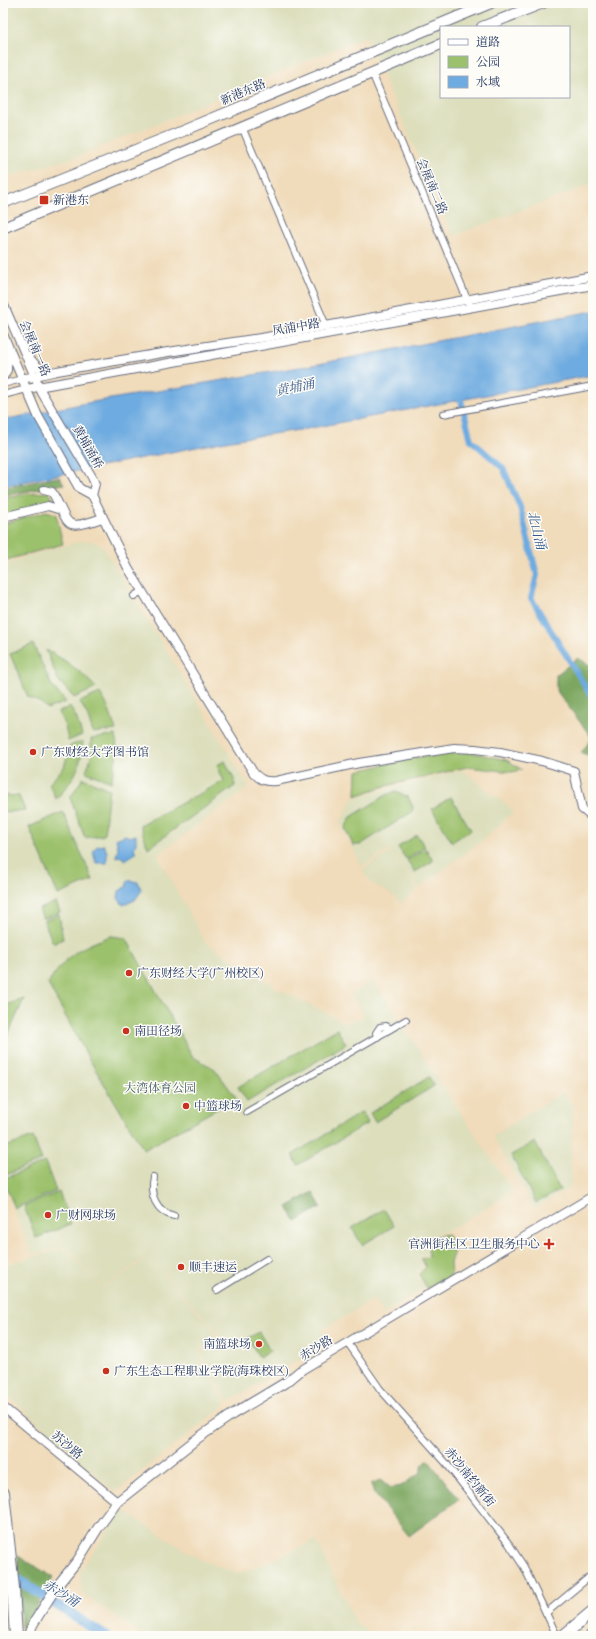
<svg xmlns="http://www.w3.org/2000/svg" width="596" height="1639" viewBox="0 0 596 1639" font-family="'IM FELL French Canon','Noto Serif SC',serif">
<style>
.built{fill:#dcdebc;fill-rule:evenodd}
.green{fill:#9cc16c;stroke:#5c7865}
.forest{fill:#7da760;stroke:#4c6b5f}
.water{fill:#6eabe0;stroke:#446d9f}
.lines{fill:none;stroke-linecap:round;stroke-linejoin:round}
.canal{stroke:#6eabe0;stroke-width:6}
.river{stroke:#6eabe0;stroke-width:10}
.minor-casing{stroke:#666b7e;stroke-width:8}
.tertiary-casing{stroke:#666b7e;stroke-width:10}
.secondary-casing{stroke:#666b7e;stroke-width:11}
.primary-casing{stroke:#666b7e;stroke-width:12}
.trunk-casing{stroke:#666b7e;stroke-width:13}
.motorway-casing{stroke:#666b7e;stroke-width:14}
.minor{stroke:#fff;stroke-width:6}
.tertiary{stroke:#fff;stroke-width:8}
.secondary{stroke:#fff;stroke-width:9}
.primary{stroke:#fff;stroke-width:10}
.trunk{stroke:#fff;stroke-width:11}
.motorway{stroke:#fff;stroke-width:12}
.poi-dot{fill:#c8321e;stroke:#fdfcf7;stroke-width:1.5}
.labels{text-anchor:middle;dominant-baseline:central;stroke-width:3;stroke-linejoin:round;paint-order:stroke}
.street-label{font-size:12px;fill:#1b2f5e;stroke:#fdfcf7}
.poi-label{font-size:12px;fill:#1b2f5e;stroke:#fdfcf7;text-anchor:start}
.park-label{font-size:12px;fill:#425b62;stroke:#fdfcf7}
.water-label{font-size:13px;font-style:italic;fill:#385a8c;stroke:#fdfcf7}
</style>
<rect width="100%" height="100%" fill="#fdfcf7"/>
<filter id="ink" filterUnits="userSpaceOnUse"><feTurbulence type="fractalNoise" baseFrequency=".025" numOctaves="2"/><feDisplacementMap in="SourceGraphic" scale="8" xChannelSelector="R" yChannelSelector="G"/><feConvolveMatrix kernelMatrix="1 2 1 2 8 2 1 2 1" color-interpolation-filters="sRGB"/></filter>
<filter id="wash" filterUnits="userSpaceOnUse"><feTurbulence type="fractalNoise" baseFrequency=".012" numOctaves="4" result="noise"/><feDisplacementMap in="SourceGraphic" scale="16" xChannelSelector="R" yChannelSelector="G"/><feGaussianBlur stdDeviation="0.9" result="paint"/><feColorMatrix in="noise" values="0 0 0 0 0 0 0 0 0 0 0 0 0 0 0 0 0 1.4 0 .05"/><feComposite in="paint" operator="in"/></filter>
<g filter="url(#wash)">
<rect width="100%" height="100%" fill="#f0dbba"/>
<g class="built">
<path d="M3,3h590v181l-140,52 -87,-200 -287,120 -76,22zM441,27h128v70h-128z"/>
<path d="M81,541h10l12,5 146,241 -92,68 48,87 75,48 66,33 12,-6 3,4 2,-7 -12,-20 23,-13 27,42 112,169 -65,39 -23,7 3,18 -9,2 5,10 -7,5 8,15 -42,26 -9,-15 -52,31 3,5 -13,11 -3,7 -81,49 -28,-50 20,-13 -9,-15 -55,-58 -11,-8 -42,29 -38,-40 -33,7 -29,-71v-617l22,-9z"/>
<path d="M462,770l52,41 -30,28 -65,49 -30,-38 -27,16 -22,-43 13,-24 20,-7z"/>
<path d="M390,852l28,37 -17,14 -13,-11 -16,-8 -10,-14z"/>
<path d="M563,1092l10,14 -2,81 -37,22 -41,-73z"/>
<path d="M64,1248l39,40 43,-29 10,8 54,58 7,14 -19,12 28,53 -111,88 -112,-101v-126z"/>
<path d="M122,1510l79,50 37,14 31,-12 47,-22 40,84 21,12h-233l-62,-42 -2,-23z"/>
</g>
<g class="green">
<path d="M49,492l7,12 -53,12v-17l22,-5z"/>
<path d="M46,511l10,3 7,30 -60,17v-37z"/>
<path d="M33,644l19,42 14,16 -19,7 -6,-6 -13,-6 -18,-43z"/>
<path d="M46,650c20,10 35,21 50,38l-22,10 -16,-18z"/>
<path d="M100,693l7,12 9,25 -23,3 -5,-16 -8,-15z"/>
<path d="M70,707l7,12 5,16 -14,6 -3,-15 -7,-14z"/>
<path d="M116,735l1,19 -6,28 -25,-10 5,-16v-17z"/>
<path d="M83,741c-2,28 -9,38 -27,58l-7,-15 15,-17 6,-21z"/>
<path d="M465,751l42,9 15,10 -10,2 -45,-5 -89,21 -22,8 1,-25 57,-13z"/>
<path d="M225,761l9,18 1,7 -87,62 -8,-23 84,-44 -7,-16z"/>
<path d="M83,778l26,11 -5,46 -19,3 -15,-40z"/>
<path d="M396,791l12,6 5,10 -1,5 -52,33h-7l-8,-17 6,-11 37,-23z"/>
<path d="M3,795l16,1 6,14 -15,2 -7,-1z"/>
<path d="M451,797l20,33 -19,12 -20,-33z"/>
<path d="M63,812l30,68 -35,15 -29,-68z"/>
<path d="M417,835l8,12 -19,12 -8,-12z"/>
<path d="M426,849l7,12 -18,11 -8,-12z"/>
<path d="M56,902l4,10 -17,7 -4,-10z"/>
<path d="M59,914l4,25 -10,4 -9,-22z"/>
<path d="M111,936l15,2 67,119 22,12 21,29 -92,52 -55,-91 -41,-75c19,-30 30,-36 63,-48z"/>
<path d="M24,999l-20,45 -1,-38z"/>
<path d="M337,1029l9,15 -99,58 -9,-15z"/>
<path d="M429,1077l5,9 -59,36 -5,-9z"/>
<path d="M362,1112l6,11 -70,42 -6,-10z"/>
<path d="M33,1137l9,23 -39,16v-28z"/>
<path d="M535,1142l25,48 -24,13 -25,-48z"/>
<path d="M45,1162l11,29 -41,17 -12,-29z"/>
<path d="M59,1192l12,32 -35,14 -12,-32z"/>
<path d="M384,1209l10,17 -32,19 -10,-17z"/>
<path d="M447,1234l8,14 -5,15 1,13 -24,12 -8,-14 7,-7 -5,-8 8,-2 -2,-18z"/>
<path d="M259,1332l11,19 -11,6 -11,-19z"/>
</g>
<g class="forest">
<path d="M59,477l5,7 -61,12v-8z"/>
<path d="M578,658l15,9v89l-12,-3 11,-15 -36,-48v-15z"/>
<path d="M313,1192l8,15 -25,15 -9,-15z"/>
<path d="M428,1460l31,39 -50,37 -35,-43 -3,-9 9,-4 11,8 10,-2 20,-14v-5z"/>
<path d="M18,1556l35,21 -30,55 -2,-6z"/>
</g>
<g class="water">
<path d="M593,311v64l-287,54 -75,11 -228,46v-66l78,-16 237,-40z"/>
<path d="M125,835l5,2 6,-2v9l-2,4 2,5 -11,7 -5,-4 -4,1 2,-9 -2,-9z"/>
<path d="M104,845l3,7v11h-11l-3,-11 4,-6z"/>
<path d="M128,880l10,2 4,8 -7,10 -12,5 -5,-7 1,-7 7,-4z"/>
</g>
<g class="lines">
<path class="canal" d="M459,392l12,48 32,28 17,39 17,68 -6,23 62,101"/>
<path class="river" d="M3,1572l20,11 82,53"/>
</g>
</g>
<g filter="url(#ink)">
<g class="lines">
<defs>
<g id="minor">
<path d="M372,73l97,231"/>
<path d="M242,127l85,201"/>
<path d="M3,384l19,-5"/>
<path d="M3,395l24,-6"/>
<path d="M443,414l150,-28"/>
<path d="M134,596l8,-5"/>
<path d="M377,1037l-1,-4 4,-6 6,-1 4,3"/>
<path d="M247,1112l159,-92"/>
<path d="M153,1177c-4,17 3,35 21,39"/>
<path d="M217,1290l50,-31"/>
<path d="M348,1343l32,46 66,74 63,81 15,23 33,69"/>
<path d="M546,1613l47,-39"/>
</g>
<g id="tertiary">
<path d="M3,303l39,90 50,84 3,7 -3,11"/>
<path d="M3,334l35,82 41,72 13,7"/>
<path d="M28,356c6,8 12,15 23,15"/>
<path d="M3,377l4,-7 1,-21"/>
<path d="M22,379l35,-8 111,-19 99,-15 326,-61"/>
<path d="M27,389l566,-104"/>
<path d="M44,490l8,2c19,31 9,41 50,26"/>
<path d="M92,495l36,73 125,204c7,8 12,10 23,9l83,-18 95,-15 21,1 25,3 42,9 32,10 8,38 11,9"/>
<path d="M3,517l45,-11 13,4"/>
<path d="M300,1371l293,-175"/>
<path d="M3,1407l114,95"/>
</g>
<path id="secondary" d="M28,1636l5,-12 24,-38 21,-26 20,-32 19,-26 81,-64 35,-24 55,-33 12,-10"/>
<g id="primary">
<path d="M482,27l61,-24"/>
<path d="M3,203l170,-68 318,-132"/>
<path d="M3,228l438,-184"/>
</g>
<g id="trunk">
<path d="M563,1636l30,-25"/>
<path d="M591,1636l2,-2"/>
</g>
<path id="motorway" d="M3,1493l10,95 3,48"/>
</defs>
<use href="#minor" class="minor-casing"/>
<use href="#tertiary" class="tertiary-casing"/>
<use href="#secondary" class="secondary-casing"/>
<use href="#primary" class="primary-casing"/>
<use href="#trunk" class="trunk-casing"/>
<use href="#motorway" class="motorway-casing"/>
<use href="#minor" class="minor"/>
<use href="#tertiary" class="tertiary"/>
<use href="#secondary" class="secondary"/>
<use href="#primary" class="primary"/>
<use href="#trunk" class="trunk"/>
<use href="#motorway" class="motorway"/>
</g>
</g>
<g class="poi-dot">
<rect x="39" y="195" width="10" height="10" rx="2"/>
<circle cx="33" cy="752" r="4"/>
<circle cx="129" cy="973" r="4"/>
<circle cx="126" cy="1031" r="4"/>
<circle cx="186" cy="1106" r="4"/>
<circle cx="48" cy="1215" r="4"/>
<path d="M547 1238h4v4h4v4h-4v4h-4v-4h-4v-4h4z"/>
<circle cx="181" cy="1267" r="4"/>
<circle cx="259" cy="1344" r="4"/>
<circle cx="106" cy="1371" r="4"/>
</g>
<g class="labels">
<g class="street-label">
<text transform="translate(243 92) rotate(-23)">新港东路</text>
<text transform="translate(432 186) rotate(67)">会展南二路</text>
<text transform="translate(296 327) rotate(-10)">凤浦中路</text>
<text transform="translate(35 348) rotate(67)">会展南一路</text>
<text transform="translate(88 447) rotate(60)">黄埔涌桥</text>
<text transform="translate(316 1348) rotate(-31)">赤沙路</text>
<text transform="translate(67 1445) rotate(39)">苏沙路</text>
<text transform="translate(470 1477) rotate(51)">赤沙南约新街</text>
</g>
<g class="poi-label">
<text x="53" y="200">新港东</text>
<text x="41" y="752">广东财经大学图书馆</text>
<text x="137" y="973">广东财经大学(广州校区)</text>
<text x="134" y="1031">南田径场</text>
<text x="194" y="1106">中篮球场</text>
<text x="56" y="1215">广财网球场</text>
<text x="540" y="1244" text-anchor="end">官洲街社区卫生服务中心</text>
<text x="189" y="1267">顺丰速运</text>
<text x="251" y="1344" text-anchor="end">南篮球场</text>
<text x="114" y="1371">广东生态工程职业学院(海珠校区)</text>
</g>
<g class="park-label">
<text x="160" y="1088">大湾体育公园</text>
</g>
<g class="water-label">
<text transform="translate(295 387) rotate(-12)">黄埔涌</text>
<text transform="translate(537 530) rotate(76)">北山涌</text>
<text transform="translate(61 1593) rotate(32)">赤沙涌</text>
</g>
</g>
<rect width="596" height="1639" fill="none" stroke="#fdfcf7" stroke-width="16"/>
<rect x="440" y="26" width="130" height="72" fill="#fdfcf7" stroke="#a3aaba"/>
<rect x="448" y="39" width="20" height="6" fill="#ffffff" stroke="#a3aaba"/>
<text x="476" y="46" font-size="12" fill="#1b2f5e">道路</text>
<rect x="448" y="56" width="20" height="12" fill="#9cc16c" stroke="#a3aaba"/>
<text x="476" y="66" font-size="12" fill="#1b2f5e">公园</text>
<rect x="448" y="76" width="20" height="12" fill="#6eabe0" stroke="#a3aaba"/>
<text x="476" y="86" font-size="12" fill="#1b2f5e">水域</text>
</svg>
